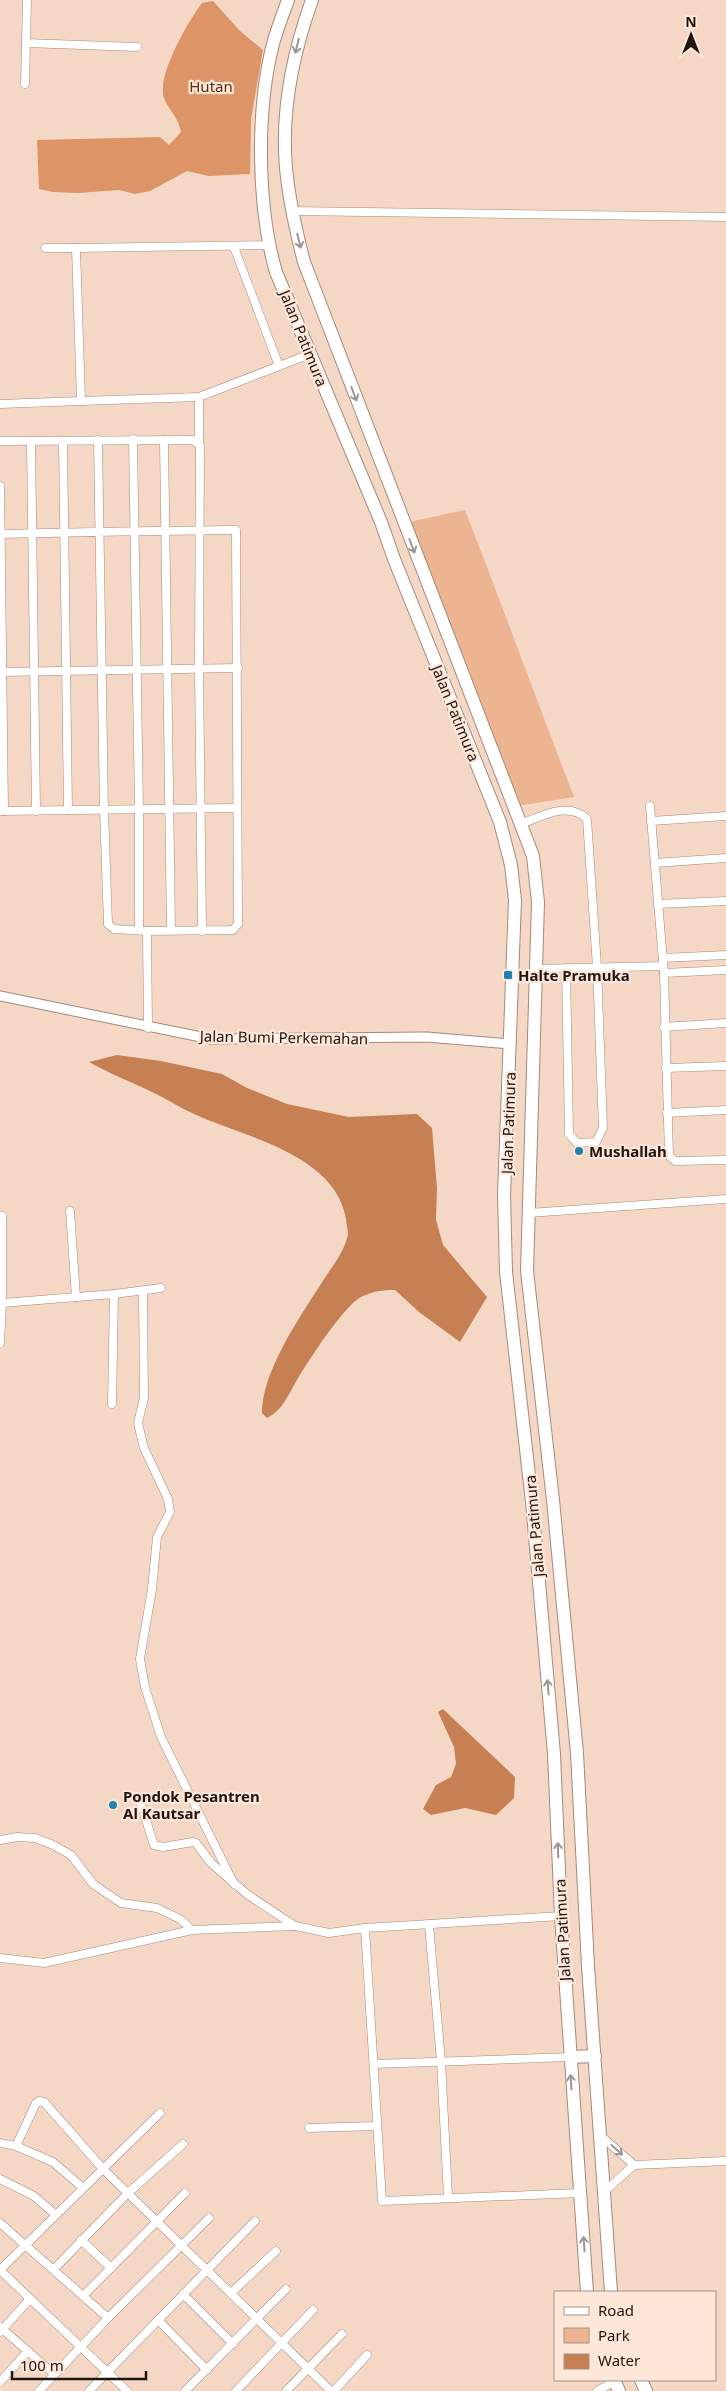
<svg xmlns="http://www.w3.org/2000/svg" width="726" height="2391" viewBox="0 0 726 2391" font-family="'Noto Sans',sans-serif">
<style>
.green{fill:#edb492}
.forest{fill:#dd9466}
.water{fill:#c78053}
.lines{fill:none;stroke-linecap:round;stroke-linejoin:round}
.minor-casing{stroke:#a58979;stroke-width:9}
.tertiary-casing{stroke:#a58979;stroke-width:11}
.trunk-casing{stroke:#a58979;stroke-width:14}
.minor{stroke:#fff;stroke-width:8}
.tertiary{stroke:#fff;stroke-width:9}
.trunk{stroke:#fff;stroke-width:12}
.oneway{stroke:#9b9693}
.poi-dot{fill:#1f83ad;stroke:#fee6d8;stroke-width:2}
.labels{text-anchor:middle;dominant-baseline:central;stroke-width:4.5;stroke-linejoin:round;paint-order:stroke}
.park-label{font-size:15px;fill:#5c2d09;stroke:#fee6d8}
.street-label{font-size:15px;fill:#201610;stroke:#fee6d8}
.poi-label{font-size:15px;font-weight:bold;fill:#201610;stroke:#fee6d8;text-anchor:start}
</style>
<rect width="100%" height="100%" fill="#f5d7c6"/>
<path class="green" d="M465,510c37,95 72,191 109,287l-57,9 -108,-284z"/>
<path class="forest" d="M213,1l27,30 23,19 -12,69 -1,55 -41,2 -22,-5 -37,20 -15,3 -16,-4 -41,3 -25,-1 -14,-3 -2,-49 123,-3 9,8 12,-13c-3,-16 -12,-21 -17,-34 -8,-22 25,-78 38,-95z"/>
<g class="water">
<path d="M117,1055l44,6 61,13 25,14 40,16 62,13 68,-3 15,14 5,60 -1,32 7,25 44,52 -27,45 -41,-30 -24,-22c-12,0 -22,1 -34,7 -17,9 -53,64 -64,83 -9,15 -14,30 -30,38l-5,-5c0,-41 37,-95 59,-129 9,-15 24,-32 27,-50 0,-4 -2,-10 -2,-15 -11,-65 -102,-82 -152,-105 -14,-6 -27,-15 -40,-21 -22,-11 -44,-19 -65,-31z"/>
<path d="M443,1709l72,68 -1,21 -18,17 -31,-7 -34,7 -8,-6 13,-24 15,-8 5,-13 -2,-17 -16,-35z"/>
</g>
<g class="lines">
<defs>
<g id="minor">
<path d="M26,43l111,4"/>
<path d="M25,84l2,-84"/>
<path d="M292,211l434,6"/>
<path d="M269,245l-193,3 5,153 118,-4 111,-43"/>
<path d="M234,247l45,119"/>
<path d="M45,248h31"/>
<path d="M0,404l81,-3"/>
<path d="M133,439l6,370v121"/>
<path d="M164,440l7,490"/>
<path d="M0,441l193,-1 7,6 -1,223 3,262"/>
<path d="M63,441l5,369"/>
<path d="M31,442l5,369"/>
<path d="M199,444v-47"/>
<path d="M0,486l4,325"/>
<path d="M0,534c79,-2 157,-3 236,-4l2,394 -5,6 -86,1 -33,-2 -6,-5 -4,-114 -6,-370"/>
<path d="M0,672l238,-4"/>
<path d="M650,806l14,167 5,183 6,5 51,-1"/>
<path d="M0,811l236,-3"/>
<path d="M651,821l75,-5"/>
<path d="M521,824c21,-8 47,-23 66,-5l10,148 6,161 -7,14 -19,1 -8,-9 -3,-166"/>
<path d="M655,863l71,-5"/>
<path d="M658,904l68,-3"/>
<path d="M147,931l1,97"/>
<path d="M663,958l63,-3"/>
<path d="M536,969l127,-3"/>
<path d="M664,973l62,-3"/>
<path d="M664,1027l62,-4"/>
<path d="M666,1068l60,-2"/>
<path d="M667,1113l59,-3"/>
<path d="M70,1211l6,86"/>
<path d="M529,1213l197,-14"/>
<path d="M2,1216v87"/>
<path d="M143,1291l1,107 -6,25 6,25 24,51 2,13 -13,25 -5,52 -12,70 5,28 16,50 73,147"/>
<path d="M0,1343l2,-40 112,-9 47,-6"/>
<path d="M112,1404l2,-110"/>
<path d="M139,1798l15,47 9,2 30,-5 3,1 15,20 37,32 47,31 34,7 36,-5 196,-12"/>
<path d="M0,1840l17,-3 18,1 16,6 20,11 22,29 28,19 36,5 23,11 12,11"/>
<path d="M429,1925l12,136 7,136"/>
<path d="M365,1928l17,273 198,-8"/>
<path d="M0,1958l44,5 148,-33 103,-4"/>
<path d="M374,2064l196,-7"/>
<path d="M309,2128l67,-2"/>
<path d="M601,2136l33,29"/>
<path d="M0,2143l16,3 37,16 30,26"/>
<path d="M16,2146l20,-43 3,-2 5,1 59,67 228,222"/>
<path d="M0,2179l34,17 22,19"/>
<path d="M605,2191l29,-26 92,-4"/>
<path d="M0,2223l108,95 101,-100"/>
<path d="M81,2240l30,28"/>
<path d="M54,2269l74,-76 55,-49"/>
<path d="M0,2270l160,-157"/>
<path d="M0,2270l127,121"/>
<path d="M231,2293l45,-42"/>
<path d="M183,2294l50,50"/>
<path d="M83,2296l102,-103"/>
<path d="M158,2320l49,50"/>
<path d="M0,2327l54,47"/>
<path d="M0,2332l30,-33"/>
<path d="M0,2382l28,-31"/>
<path d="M39,2391l69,-73"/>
<path d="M89,2391l166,-170"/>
<path d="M185,2391l101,-102"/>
<path d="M236,2391l77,-81"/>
<path d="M286,2391l56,-57"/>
<path d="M334,2391l33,-36"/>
<path d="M597,2391l18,-10"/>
</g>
<path id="tertiary" d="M0,996l211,43 216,-2 84,7"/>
<g id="trunk">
<path d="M288,0c-5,14 -11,29 -15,44 -17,66 -16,162 3,228l105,250 13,37 106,263 11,43 4,35 -11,295 2,77 26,230 22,252 7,162 26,376"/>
<path d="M312,0c-19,53 -31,111 -26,168 3,32 10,63 18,94l229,594 5,46 -11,369 26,229 24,253 11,213 23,326"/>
<path d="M570,2057l25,-1"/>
<path d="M614,2380l5,11"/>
<path d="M641,2380l5,11"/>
</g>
</defs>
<use href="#minor" class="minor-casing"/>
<use href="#tertiary" class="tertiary-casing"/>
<use href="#trunk" class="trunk-casing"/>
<use href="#minor" class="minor"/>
<use href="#tertiary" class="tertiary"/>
<use href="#trunk" class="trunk"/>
</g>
<defs><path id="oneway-shaft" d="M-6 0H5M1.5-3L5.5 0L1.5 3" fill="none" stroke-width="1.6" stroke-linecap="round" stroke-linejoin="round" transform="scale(1.25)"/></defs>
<g class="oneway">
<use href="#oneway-shaft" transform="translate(297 46) rotate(104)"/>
<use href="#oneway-shaft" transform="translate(299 241) rotate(76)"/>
<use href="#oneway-shaft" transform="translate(354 394) rotate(69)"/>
<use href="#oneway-shaft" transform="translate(412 546) rotate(69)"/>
<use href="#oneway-shaft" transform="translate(548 1687) rotate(-95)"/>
<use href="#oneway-shaft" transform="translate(558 1850) rotate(-92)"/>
<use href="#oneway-shaft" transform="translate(571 2082) rotate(-94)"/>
<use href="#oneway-shaft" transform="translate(617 2150) rotate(42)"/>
<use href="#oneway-shaft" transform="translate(584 2244) rotate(-94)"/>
</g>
<g class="poi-dot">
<rect x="503" y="970" width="10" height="10" rx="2.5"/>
<circle cx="579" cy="1151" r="5"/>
<circle cx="113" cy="1805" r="5"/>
</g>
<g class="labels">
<g class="park-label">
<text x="211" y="86">Hutan</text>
</g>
<g class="street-label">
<text transform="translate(304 338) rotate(68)">Jalan Patimura</text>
<text transform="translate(456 713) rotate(68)">Jalan Patimura</text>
<text transform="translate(284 1037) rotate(1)">Jalan Bumi Perkemahan</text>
<text transform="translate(508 1123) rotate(-88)">Jalan Patimura</text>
<text transform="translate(534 1526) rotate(-95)">Jalan Patimura</text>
<text transform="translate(562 1930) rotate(-93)">Jalan Patimura</text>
</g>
<g class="poi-label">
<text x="518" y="975">Halte Pramuka</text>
<text x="589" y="1151">Mushallah</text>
<text x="123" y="1796">Pondok Pesantren<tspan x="123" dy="17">Al Kautsar</tspan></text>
</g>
</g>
<rect x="554" y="2291" width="162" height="90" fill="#fee6d8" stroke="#a59388"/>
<rect x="564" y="2307" width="25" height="8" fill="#ffffff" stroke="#a59388"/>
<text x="598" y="2316" font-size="15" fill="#201610">Road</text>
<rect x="564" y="2328" width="25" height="15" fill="#edb492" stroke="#a59388"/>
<text x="598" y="2341" font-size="15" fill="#201610">Park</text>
<rect x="564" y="2354" width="25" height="15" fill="#c78053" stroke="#a59388"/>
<text x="598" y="2366" font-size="15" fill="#201610">Water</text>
<g transform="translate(691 35)" stroke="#fee6d8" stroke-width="4" paint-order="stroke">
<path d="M0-4L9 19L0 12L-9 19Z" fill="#201610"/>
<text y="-8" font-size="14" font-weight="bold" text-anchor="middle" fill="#201610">N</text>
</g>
<path d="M12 2371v8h134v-8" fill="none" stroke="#201610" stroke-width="2.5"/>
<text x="20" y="2371" font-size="15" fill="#201610" stroke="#fee6d8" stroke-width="4" paint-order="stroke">100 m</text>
</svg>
